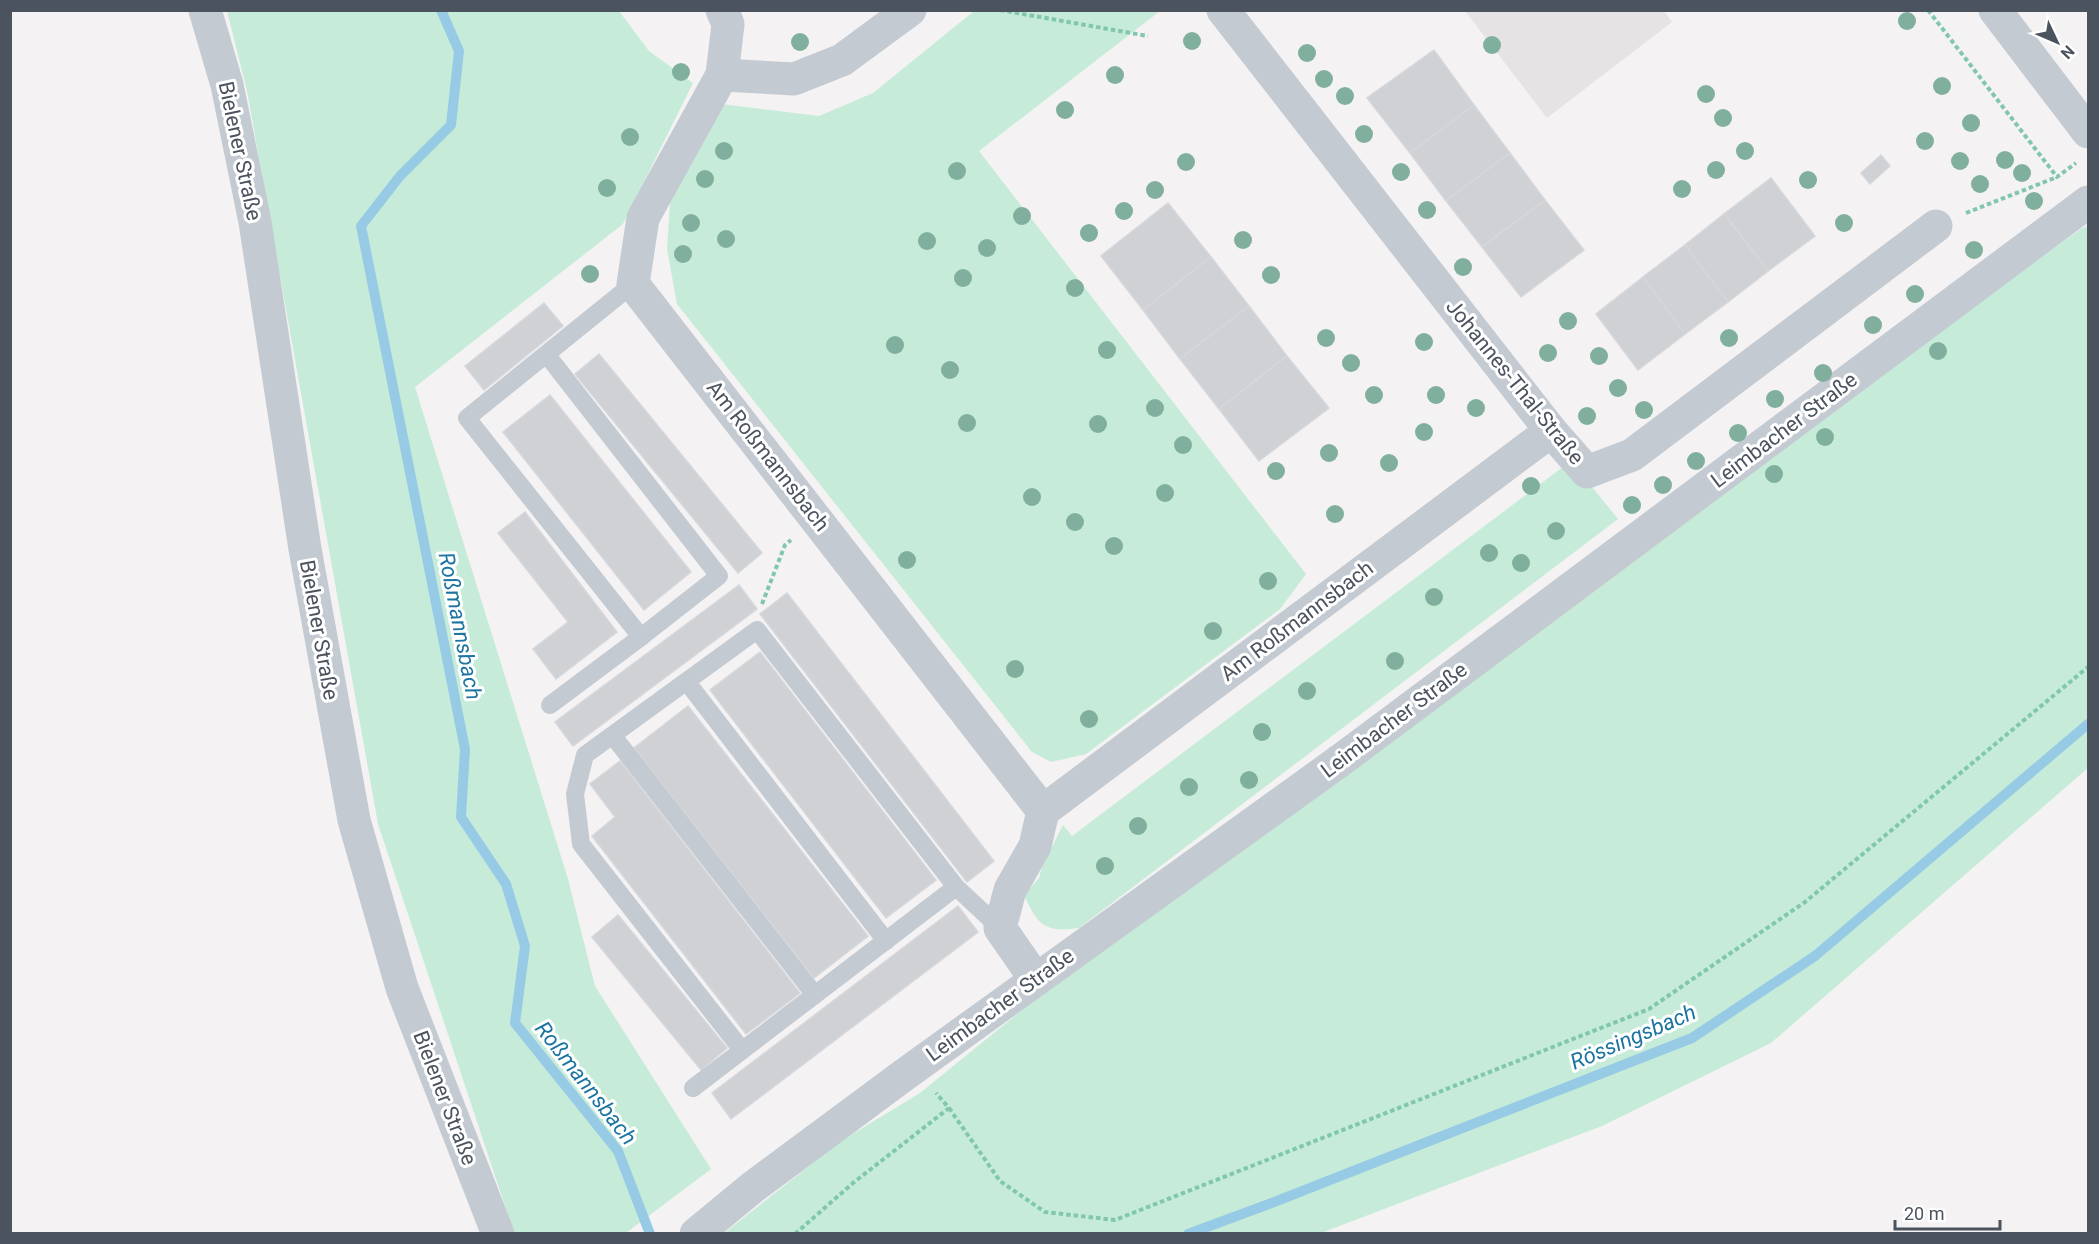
<svg xmlns="http://www.w3.org/2000/svg" width="2099" height="1244" viewBox="0 0 2099 1244" font-family="Roboto,sans-serif">
<style>
.education{fill:#e5e3e3}
.green{fill:#c6ecd9}
.lines{fill:none;stroke-linecap:round;stroke-linejoin:round}
.stream{stroke:#97cbe5;stroke-width:10}
.building{fill:#cfd1d5;stroke:#d6d7dc;stroke-width:1.5}
.path{stroke:#81c7ad;stroke-width:4;stroke-dasharray:4.5 3;stroke-linecap:butt}
.service{stroke:#c4cad2;stroke-width:18}
.minor{stroke:#c4cad2;stroke-width:33}
.tertiary{stroke:#c4cad2;stroke-width:33}
.tree{fill:#80b09d}
.labels{text-anchor:middle;dominant-baseline:central;stroke-width:6;stroke-linejoin:round;paint-order:stroke}
.street-label{font-size:21px;fill:#4b535e;stroke:#fff}
.water-label{font-size:22px;font-style:italic;fill:#1b74a1;stroke:#fff}
</style>
<rect width="100%" height="100%" fill="#f4f2f2"/>
<path class="education" d="M1465,11h199l8,11 -125,96z"/>
<g class="green">
<path d="M227,11h392l30,40 44,32 -70,141 -208,163 153,492 27,107 116,183 -85,64h-112l-136,-409 -131,-733z"/>
<path d="M974,11h186l-181,140 327,423 -26,35 -194,145 -35,8 -19,-10 -355,-448 -10,-55 3,-46 51,-99 98,12 54,-23z"/>
<path d="M2088,226v542l-317,275 -169,83 -281,107 -598,1 118,-93 79,-48 117,-95 853,-632 192,-138z"/>
<path d="M1571,461l47,58 -539,409c-35,5 -41,-3 -55,-33l15,-17 3,-11 21,-42 9,11z"/>
</g>
<g class="lines">
<g class="stream">
<path d="M441,10l18,41 -8,74 -51,51 -39,50 104,523 -4,68 45,67 19,62 -10,77 103,128 32,83"/>
<path d="M1188,1234l81,-30 423,-166 123,-82 273,-232"/>
</g>
</g>
<g class="building">
<path d="M1434,50l40,55 -64,48 -43,-55z"/>
<path d="M1474,105l36,48 -64,48 -36,-48z"/>
<path d="M1510,153l35,47 -63,47 -36,-46z"/>
<path d="M1881,155l9,11 -20,18 -9,-11z"/>
<path d="M1771,178l44,58 -47,35 -44,-57z"/>
<path d="M1545,200l39,50 -63,47 -39,-50z"/>
<path d="M1168,203l43,54 -68,53 -42,-54z"/>
<path d="M1724,214l44,57 -40,31 -43,-57z"/>
<path d="M1685,245l43,57 -43,32 -42,-57z"/>
<path d="M1211,257l38,49 -69,53 -37,-49z"/>
<path d="M1643,277l42,57 -47,36 -42,-56z"/>
<path d="M544,303l19,23 -79,64 -19,-24z"/>
<path d="M1249,306l38,50 -68,53 -39,-50z"/>
<path d="M599,354l163,199 -24,20 -163,-199z"/>
<path d="M1287,356l42,52 -70,53 -40,-52z"/>
<path d="M550,395l141,177 -47,38 -141,-178z"/>
<path d="M525,512l92,120 -61,47 -23,-30 35,-27 -70,-89z"/>
<path d="M739,585l18,24 -184,137 -18,-24z"/>
<path d="M787,593l207,268 -27,21 -207,-268z"/>
<path d="M760,652l176,228 -50,38 -176,-228z"/>
<path d="M688,706l180,230 -54,42 -180,-230z"/>
<path d="M620,761l180,232 -54,41 -154,-198 23,-19 -25,-33z"/>
<path d="M958,906l20,26 -247,187 -19,-26z"/>
<path d="M618,915l109,133 -26,22 -109,-133z"/>
</g>
<g class="lines">
<g class="path">
<path d="M1000,10l148,26"/>
<path d="M1928,10l129,167 19,-14"/>
<path d="M1966,213l91,-36"/>
<path d="M762,604l23,-59 6,-5"/>
<path d="M949,1108l51,73 45,31 70,8 534,-211 156,-107 283,-235"/>
<path d="M795,1234l58,-51 96,-75 -13,-15"/>
</g>
<g class="service">
<path d="M547,355l172,221 -78,61 -174,-219 166,-134"/>
<path d="M687,682l199,259"/>
<path d="M550,705l91,-68"/>
<path d="M613,736l202,259"/>
<path d="M742,1050l-161,-206 -6,-50 10,-39 172,-125 199,257 44,41"/>
<path d="M693,1088l263,-201"/>
</g>
<g class="minor">
<path d="M205,10l22,75 28,137 50,327 49,271 48,168 96,246"/>
<path d="M722,10l6,14 -6,51 -79,143 -10,66 410,527 -8,35 -25,44 -10,38 36,52"/>
<path d="M1223,10l328,421 36,41 45,-17 304,-229"/>
<path d="M1995,10l93,122"/>
<path d="M722,75l72,4 48,-19 68,-50"/>
<path d="M1043,811l508,-380"/>
</g>
<path class="tertiary" d="M696,1234l57,-47 151,-112 441,-318 743,-555"/>
</g>
<g class="tree">
<circle cx="1907" cy="21" r="9"/>
<circle cx="1192" cy="41" r="9"/>
<circle cx="800" cy="42" r="9"/>
<circle cx="1492" cy="45" r="9"/>
<circle cx="1307" cy="53" r="9"/>
<circle cx="681" cy="72" r="9"/>
<circle cx="1115" cy="75" r="9"/>
<circle cx="1324" cy="79" r="9"/>
<circle cx="1942" cy="86" r="9"/>
<circle cx="1706" cy="94" r="9"/>
<circle cx="1345" cy="96" r="9"/>
<circle cx="1065" cy="110" r="9"/>
<circle cx="1723" cy="118" r="9"/>
<circle cx="1971" cy="123" r="9"/>
<circle cx="1364" cy="134" r="9"/>
<circle cx="630" cy="137" r="9"/>
<circle cx="1925" cy="141" r="9"/>
<circle cx="724" cy="151" r="9"/>
<circle cx="1745" cy="151" r="9"/>
<circle cx="2005" cy="160" r="9"/>
<circle cx="1960" cy="161" r="9"/>
<circle cx="1186" cy="162" r="9"/>
<circle cx="1716" cy="170" r="9"/>
<circle cx="957" cy="171" r="9"/>
<circle cx="1401" cy="172" r="9"/>
<circle cx="2022" cy="173" r="9"/>
<circle cx="705" cy="179" r="9"/>
<circle cx="1808" cy="180" r="9"/>
<circle cx="1980" cy="184" r="9"/>
<circle cx="607" cy="188" r="9"/>
<circle cx="1682" cy="189" r="9"/>
<circle cx="1155" cy="190" r="9"/>
<circle cx="2034" cy="201" r="9"/>
<circle cx="1427" cy="210" r="9"/>
<circle cx="1124" cy="211" r="9"/>
<circle cx="1022" cy="216" r="9"/>
<circle cx="691" cy="223" r="9"/>
<circle cx="1844" cy="223" r="9"/>
<circle cx="1089" cy="233" r="9"/>
<circle cx="726" cy="239" r="9"/>
<circle cx="1243" cy="240" r="9"/>
<circle cx="927" cy="241" r="9"/>
<circle cx="987" cy="248" r="9"/>
<circle cx="1974" cy="250" r="9"/>
<circle cx="683" cy="254" r="9"/>
<circle cx="1463" cy="267" r="9"/>
<circle cx="590" cy="274" r="9"/>
<circle cx="1271" cy="275" r="9"/>
<circle cx="963" cy="278" r="9"/>
<circle cx="1075" cy="288" r="9"/>
<circle cx="1915" cy="294" r="9"/>
<circle cx="1568" cy="321" r="9"/>
<circle cx="1873" cy="325" r="9"/>
<circle cx="1326" cy="338" r="9"/>
<circle cx="1729" cy="338" r="9"/>
<circle cx="1424" cy="342" r="9"/>
<circle cx="895" cy="345" r="9"/>
<circle cx="1107" cy="350" r="9"/>
<circle cx="1938" cy="351" r="9"/>
<circle cx="1548" cy="353" r="9"/>
<circle cx="1599" cy="356" r="9"/>
<circle cx="1351" cy="363" r="9"/>
<circle cx="950" cy="370" r="9"/>
<circle cx="1823" cy="373" r="9"/>
<circle cx="1618" cy="388" r="9"/>
<circle cx="1374" cy="395" r="9"/>
<circle cx="1436" cy="395" r="9"/>
<circle cx="1775" cy="399" r="9"/>
<circle cx="1155" cy="408" r="9"/>
<circle cx="1476" cy="408" r="9"/>
<circle cx="1644" cy="410" r="9"/>
<circle cx="1587" cy="416" r="9"/>
<circle cx="967" cy="423" r="9"/>
<circle cx="1098" cy="424" r="9"/>
<circle cx="1424" cy="432" r="9"/>
<circle cx="1738" cy="433" r="9"/>
<circle cx="1825" cy="437" r="9"/>
<circle cx="1183" cy="445" r="9"/>
<circle cx="1329" cy="453" r="9"/>
<circle cx="1696" cy="461" r="9"/>
<circle cx="1389" cy="463" r="9"/>
<circle cx="1276" cy="471" r="9"/>
<circle cx="1774" cy="474" r="9"/>
<circle cx="1663" cy="485" r="9"/>
<circle cx="1531" cy="486" r="9"/>
<circle cx="1165" cy="493" r="9"/>
<circle cx="1032" cy="497" r="9"/>
<circle cx="1632" cy="505" r="9"/>
<circle cx="1335" cy="514" r="9"/>
<circle cx="1075" cy="522" r="9"/>
<circle cx="1556" cy="531" r="9"/>
<circle cx="1114" cy="546" r="9"/>
<circle cx="1489" cy="553" r="9"/>
<circle cx="907" cy="560" r="9"/>
<circle cx="1521" cy="563" r="9"/>
<circle cx="1268" cy="581" r="9"/>
<circle cx="1434" cy="597" r="9"/>
<circle cx="1213" cy="631" r="9"/>
<circle cx="1395" cy="661" r="9"/>
<circle cx="1015" cy="669" r="9"/>
<circle cx="1307" cy="691" r="9"/>
<circle cx="1089" cy="719" r="9"/>
<circle cx="1262" cy="732" r="9"/>
<circle cx="1249" cy="780" r="9"/>
<circle cx="1189" cy="787" r="9"/>
<circle cx="1138" cy="826" r="9"/>
<circle cx="1105" cy="866" r="9"/>
</g>
<g class="labels">
<g class="street-label">
<text transform="translate(240 151) rotate(78)">Bielener Straße</text>
<text transform="translate(1515 382) rotate(51)">Johannes-Thal-Straße</text>
<text transform="translate(1784 430) rotate(-37)">Leimbacher Straße</text>
<text transform="translate(768 456) rotate(52)">Am Roßmannsbach</text>
<text transform="translate(1297 621) rotate(-37)">Am Roßmannsbach</text>
<text transform="translate(319 630) rotate(80)">Bielener Straße</text>
<text transform="translate(1394 720) rotate(-37)">Leimbacher Straße</text>
<text transform="translate(1000 1005) rotate(-36)">Leimbacher Straße</text>
<text transform="translate(445 1098) rotate(69)">Bielener Straße</text>
</g>
<g class="water-label">
<text transform="translate(460 626) rotate(79)">Roßmannsbach</text>
<text transform="translate(1633 1037) rotate(-23)">Rössingsbach</text>
<text transform="translate(586 1083) rotate(52)">Roßmannsbach</text>
</g>
</g>
<rect width="2099" height="1244" fill="none" stroke="#4b535e" stroke-width="24"/>
<g transform="translate(2057 42) rotate(134)" stroke="#ffffff" stroke-width="4.5" paint-order="stroke">
<path d="M0-4.5L10 22L0 15L-10 22Z" fill="#4b535e"/>
<text y="-9" font-size="16" font-weight="bold" text-anchor="middle" fill="#4b535e">N</text>
</g>
<path d="M1895 1220v9h105v-9" fill="none" stroke="#4b535e" stroke-width="3"/>
<text x="1904" y="1220" font-size="18" fill="#4b535e" stroke="#ffffff" stroke-width="4.5" paint-order="stroke">20 m</text>
</svg>
